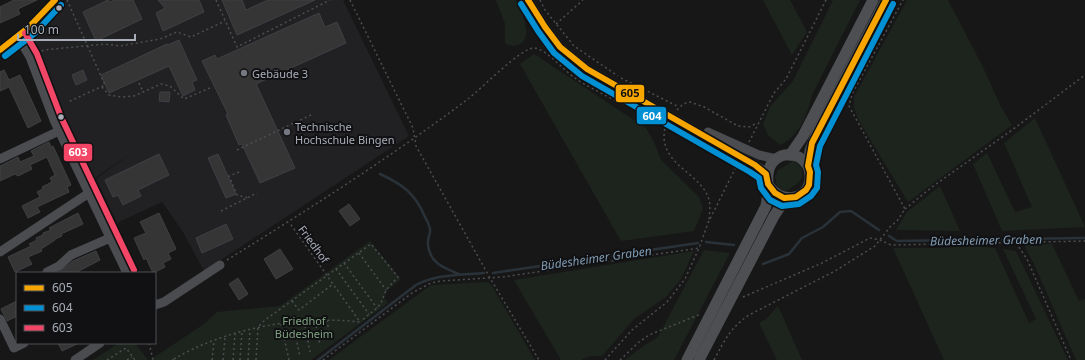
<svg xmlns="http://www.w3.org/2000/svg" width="1085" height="360" viewBox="0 0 1085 360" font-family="'Noto Sans',sans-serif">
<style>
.built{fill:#212123}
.green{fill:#1d241e}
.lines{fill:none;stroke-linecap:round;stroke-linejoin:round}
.stream{stroke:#2a3239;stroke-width:2.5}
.building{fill:#353536;stroke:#3f4043}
.path{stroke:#4d4e52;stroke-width:1.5;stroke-dasharray:2 3;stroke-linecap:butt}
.minor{stroke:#4b4c50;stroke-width:9}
.major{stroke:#4d4f52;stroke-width:11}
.bus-1-casing{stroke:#111113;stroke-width:9}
.bus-2-casing{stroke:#111113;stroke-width:9}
.bus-3-casing{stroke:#111113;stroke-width:9}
.bus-1{stroke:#f7a600;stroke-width:6}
.bus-2{stroke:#0090d3;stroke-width:6}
.bus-3{stroke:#f34667;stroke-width:6}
.bus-dot{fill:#a8adb8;stroke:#111113;stroke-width:1.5}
.poi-dot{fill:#757880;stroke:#111113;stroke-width:1.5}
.labels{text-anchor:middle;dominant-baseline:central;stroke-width:4;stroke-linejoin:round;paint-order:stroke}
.poi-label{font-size:11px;fill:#a8adb8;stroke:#111113;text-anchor:start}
.street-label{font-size:11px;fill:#a8adb8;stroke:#111113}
.park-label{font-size:11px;fill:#7fa381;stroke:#111113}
.water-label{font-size:12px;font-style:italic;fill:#7f9bb3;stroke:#111113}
.line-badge{stroke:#111113;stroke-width:1.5}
.badge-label{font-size:11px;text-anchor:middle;font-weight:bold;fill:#fff}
.pale-badge-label{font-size:11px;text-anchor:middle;font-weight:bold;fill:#111}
</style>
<rect width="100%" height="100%" fill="#171717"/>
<path class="built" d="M66,0h277l66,136 -205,135 -21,-39 -21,-30 -45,21 -21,-44 43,-31 -48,33 -31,-66 -27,-73z"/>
<g class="green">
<path d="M496,0h20c5,11 18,37 4,44 -6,3 -10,2 -15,-1v-19z"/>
<path d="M763,0h27l17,32 -15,23z"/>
<path d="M833,0h27l-48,95c-4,18 -13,42 -32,50l-12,-10 -5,-11 7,-17 23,-26z"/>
<path d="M907,0h41l34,65 19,42 11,18 -104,77 -49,-81 -5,-13v-11z"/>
<path d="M534,54l112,74 8,14 7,18 38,37 4,12 -9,22 -73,10 -101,-177z"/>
<path d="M1035,118l50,109 -83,4 -29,-67 14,-11 28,59 17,-5 -28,-64z"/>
<path d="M793,161c9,3 13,15 6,21 -4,4 -10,7 -14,10l-8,-6 -2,-9 3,-7z"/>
<path d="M940,186l20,45 -64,-1 11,-18z"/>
<path d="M370,241l31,38 -13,11 -4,8 4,5 -77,57h-161l54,-36 13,-12 63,-6z"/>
<path d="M1052,244l27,57 6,-2v61h-9l-42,-96 -10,-19z"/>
<path d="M976,246l19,2 34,75 7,-4 -33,-70 13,2 52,109h-124l-51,-112h41z"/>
<path d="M704,250l26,3 -56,107h-49l17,-13 16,-10z"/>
<path d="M694,251l-13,28 -15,18 -32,22 -32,37h-12l-9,4h-20l-47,-80z"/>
<path d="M488,282l4,4 43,74h-206l102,-75z"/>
<path d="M778,306l24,54h-25l-18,-37 7,-4z"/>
<path d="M119,343h16l13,17h-55z"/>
</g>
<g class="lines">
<g class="stream">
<path d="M380,174c22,10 35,19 45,43 2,3 4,8 5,12 1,4 -3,10 -2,15 1,19 16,24 31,30"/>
<path d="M889,236l8,5 188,-3"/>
<path d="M706,242l28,3"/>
<path d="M763,264l26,-10 13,-16 21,-11 17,-15 11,-1 28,19"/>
<path d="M493,273l205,-30"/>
<path d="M318,360l98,-75c21,-11 45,-10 68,-12"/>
</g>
</g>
<g class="building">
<path d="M14,0h23l-19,9 2,5 -20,9v-16z"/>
<path d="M108,0l2,2 5,-2h18l9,19 -46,22 -13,-29z"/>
<path d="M158,0h41l5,12 -41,19 -7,-18 9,-5z"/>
<path d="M222,0h20l4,10 22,-10h47l-78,35z"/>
<path d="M319,13l6,14 12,-5 9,21 -90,41 39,84 -35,15 -18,-39 -3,1 -13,-30 2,-1 -26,-53 13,-6 2,4z"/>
<path d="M179,40l18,40 -5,2 3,8 -12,6 -14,-30 -60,27 -8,-18 66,-31 1,1z"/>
<path d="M4,70l5,10 11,-5 21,46 -13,7 -19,-41 -9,4v-19z"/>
<path d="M83,70l4,10 -11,5 -4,-10z"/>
<path d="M160,92h10l-1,10 -10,-1z"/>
<path d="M49,142l2,5 2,-1 18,39 -4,2 2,5 -32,15 3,5 -12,6 -6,-12 18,-9 -3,-5 6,-3 -1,-2 10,-5 -2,-4 5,-3 -8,-18 -17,8 2,4 -14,7 -3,-2 -15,7v-15l18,-9 2,5 14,-6 -3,-5z"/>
<path d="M159,154l10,21 -31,15 3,6 -18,9 -5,-10 -5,2 -8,-17z"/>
<path d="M218,154l18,40 -10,4 -18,-40z"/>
<path d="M349,204l11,15 -10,7 -11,-15z"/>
<path d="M78,213l5,11 -22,10 1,2 -7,3v1l-14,9 1,2 -14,6 4,7 -17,8 -7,-15 23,-11 -2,-2 8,-4 -1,-2 7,-3v-2l8,-3 -2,-2z"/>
<path d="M159,213l17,36 -8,4 3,6 -8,4 2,4 -12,6 -7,-15 -2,2 -10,-22 12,-5 -6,-11z"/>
<path d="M226,224l7,15 -31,14 -6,-15z"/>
<path d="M280,249l13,20 -17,10 -12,-20z"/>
<path d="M96,251l4,9 -25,13h-17l15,-12z"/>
<path d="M238,278l10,16 -9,6 -10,-16z"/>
<path d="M17,301v15l-10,5 -6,-12z"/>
<path d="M58,343h21l-17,8z"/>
</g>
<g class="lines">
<g class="path">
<path d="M67,0l38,85 -37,17"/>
<path d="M216,0l21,47 93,-47"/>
<path d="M350,0l63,128 3,18 74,132 49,82"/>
<path d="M540,0l5,10 29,36 44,30"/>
<path d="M556,24l27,-24"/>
<path d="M37,53l7,-3 61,-6 15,2 40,-7 17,-7 14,5 34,-16"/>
<path d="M621,78l58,29"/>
<path d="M139,83l4,9"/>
<path d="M102,87l7,8 13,2 12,-1 27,-12 9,2 14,13 26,-11"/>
<path d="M677,110l6,-6 7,-2 14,5 34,19 11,1 8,-4"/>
<path d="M666,124c-13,43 42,48 44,82 0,5 -1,11 -1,16"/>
<path d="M749,142l25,-49 12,-14 40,-79"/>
<path d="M237,150l74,-35"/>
<path d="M239,172l-10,4 8,19 11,3"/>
<path d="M905,209l27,-22 80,-57 73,-55"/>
<path d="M221,211l36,-18"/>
<path d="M1016,243l11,16 44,101"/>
<path d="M359,253l27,37"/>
<path d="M227,260c82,-51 164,-103 241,-161 12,-9 54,-52 66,-51 13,1 30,23 41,30 8,6 17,10 26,15 21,11 43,21 65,32"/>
<path d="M344,263l33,45"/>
<path d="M336,269l33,45"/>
<path d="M743,297l79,-34 48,-25 10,2 11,5 194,-4"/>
<path d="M292,301l7,9 34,-26"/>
<path d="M327,320l3,18"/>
<path d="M304,321l6,31"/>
<path d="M315,321l5,24"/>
<path d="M293,323l7,34"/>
<path d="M281,324l8,36"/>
<path d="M149,343l4,17"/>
<path d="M174,359c53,-31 125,-44 186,-37l-71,-100"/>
<path d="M107,360l19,-12 9,12"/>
<path d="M127,360l5,-3"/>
<path d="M172,360h5"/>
<path d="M212,360l2,-19"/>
<path d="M223,360l2,-22"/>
<path d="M233,360l2,-26"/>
<path d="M240,360l2,-29"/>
<path d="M248,360l2,-30"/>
<path d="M256,360l2,-33 7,-7 106,-76 27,33 -12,13 -5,13 -4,5 -16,13"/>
<path d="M323,360l89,-67 19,-10 10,-2 62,-4 196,-29"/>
<path d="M605,360l27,-30 35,-28 18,-23 14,-31 9,-25 29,-58"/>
<path d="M620,360l19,-18 10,-7 52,-21"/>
<path d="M714,360c11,-20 15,-31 35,-45l86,-44 40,-25 15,-19 7,-6 8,-12 -56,-103 3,-12 51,-94"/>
</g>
<g class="minor">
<path d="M528,0l17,27 15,20 27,22 168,96 6,4 6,8"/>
<path d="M18,37l12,20 24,63 73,153"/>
<path d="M0,50c21,-15 39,-30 55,-50"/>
<path d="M708,132l51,23 17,4"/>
<path d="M0,159l59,-28"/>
<path d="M0,252l89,-59"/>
<path d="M47,272l12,-6 12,-11 39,-17"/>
<path d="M155,305l9,-3 56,-37"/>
<path d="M0,319l14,29 10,-5"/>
<path d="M75,360l25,-17"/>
</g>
<g class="major">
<path d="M790,155l13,-19 70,-136"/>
<path d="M808,166l2,-15 7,-19 69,-132"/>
<path d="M687,360l79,-154c1,-7 3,-14 2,-21 -1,-12 0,-23 13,-29 6,-2 13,-1 18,1 6,4 11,11 11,18 2,25 -30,31 -42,9"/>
<path d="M699,360l75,-144 8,-12 8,-5"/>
</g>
<defs>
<g id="bus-1">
<path d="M528,0l17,27 15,20 27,22 168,96 11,9 2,10 7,9 9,5 12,-1 10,-7 3,-5 1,-13 -2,-6 4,-23 74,-143"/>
<path d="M0,50l29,-23 26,-27"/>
</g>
<g id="bus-2">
<path d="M521,4l17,27 16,22 28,23 168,96 9,6 2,10 9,12 12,6 17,-2 12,-8 6,-8 1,-16 -2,-7 4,-19 73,-142"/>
<path d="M5,56l30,-23 26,-28"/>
</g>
<path id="bus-3" d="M25,33l12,21 24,63 73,153"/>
</defs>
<use href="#bus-1" class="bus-1-casing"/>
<use href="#bus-2" class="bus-2-casing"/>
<use href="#bus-3" class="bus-3-casing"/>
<use href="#bus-1" class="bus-1"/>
<use href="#bus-2" class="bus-2"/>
<use href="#bus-3" class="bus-3"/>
</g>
<g class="bus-dot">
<circle cx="59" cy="8" r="3.5"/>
<circle cx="61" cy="117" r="3.5"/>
</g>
<g class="poi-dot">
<circle cx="244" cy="73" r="4"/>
<circle cx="287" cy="132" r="4"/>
</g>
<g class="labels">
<g class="poi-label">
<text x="252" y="73">Gebäude 3</text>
<text x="295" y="126">Technische<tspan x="295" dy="13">Hochschule Bingen</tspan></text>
</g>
<g class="street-label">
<text transform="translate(314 244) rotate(54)">Friedhof</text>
</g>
<g class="park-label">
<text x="304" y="320">Friedhof<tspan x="304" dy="13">Büdesheim</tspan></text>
</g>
<g class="water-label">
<text transform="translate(986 240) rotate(-1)">Büdesheimer Graben</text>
<text transform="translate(596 258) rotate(-8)">Büdesheimer Graben</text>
</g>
</g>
<g class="line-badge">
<rect x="615" y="84" width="30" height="19" rx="4" fill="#f7a600"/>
<rect x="636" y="106" width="31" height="19" rx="4" fill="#0090d3"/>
<rect x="63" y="143" width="30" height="19" rx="4" fill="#f34667"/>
</g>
<g class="badge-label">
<text x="652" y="120">604</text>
<text x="78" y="156">603</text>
</g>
<g class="pale-badge-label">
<text x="630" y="97">605</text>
</g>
<rect x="16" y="272" width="140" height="72" fill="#111113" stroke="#4d4f55"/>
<rect x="24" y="285" width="20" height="6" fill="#f7a600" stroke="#4d4f55"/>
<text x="52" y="292" font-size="12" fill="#a8adb8">605</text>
<rect x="24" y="305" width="20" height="6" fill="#0090d3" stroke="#4d4f55"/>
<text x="52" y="312" font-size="12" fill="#a8adb8">604</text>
<rect x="24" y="325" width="20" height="6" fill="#f34667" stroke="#4d4f55"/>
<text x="52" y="332" font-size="12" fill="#a8adb8">603</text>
<path d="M18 34v6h117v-6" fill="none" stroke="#a8adb8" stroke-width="2"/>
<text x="24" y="34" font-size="12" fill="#a8adb8" stroke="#111113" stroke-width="3" paint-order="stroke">100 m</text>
</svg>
